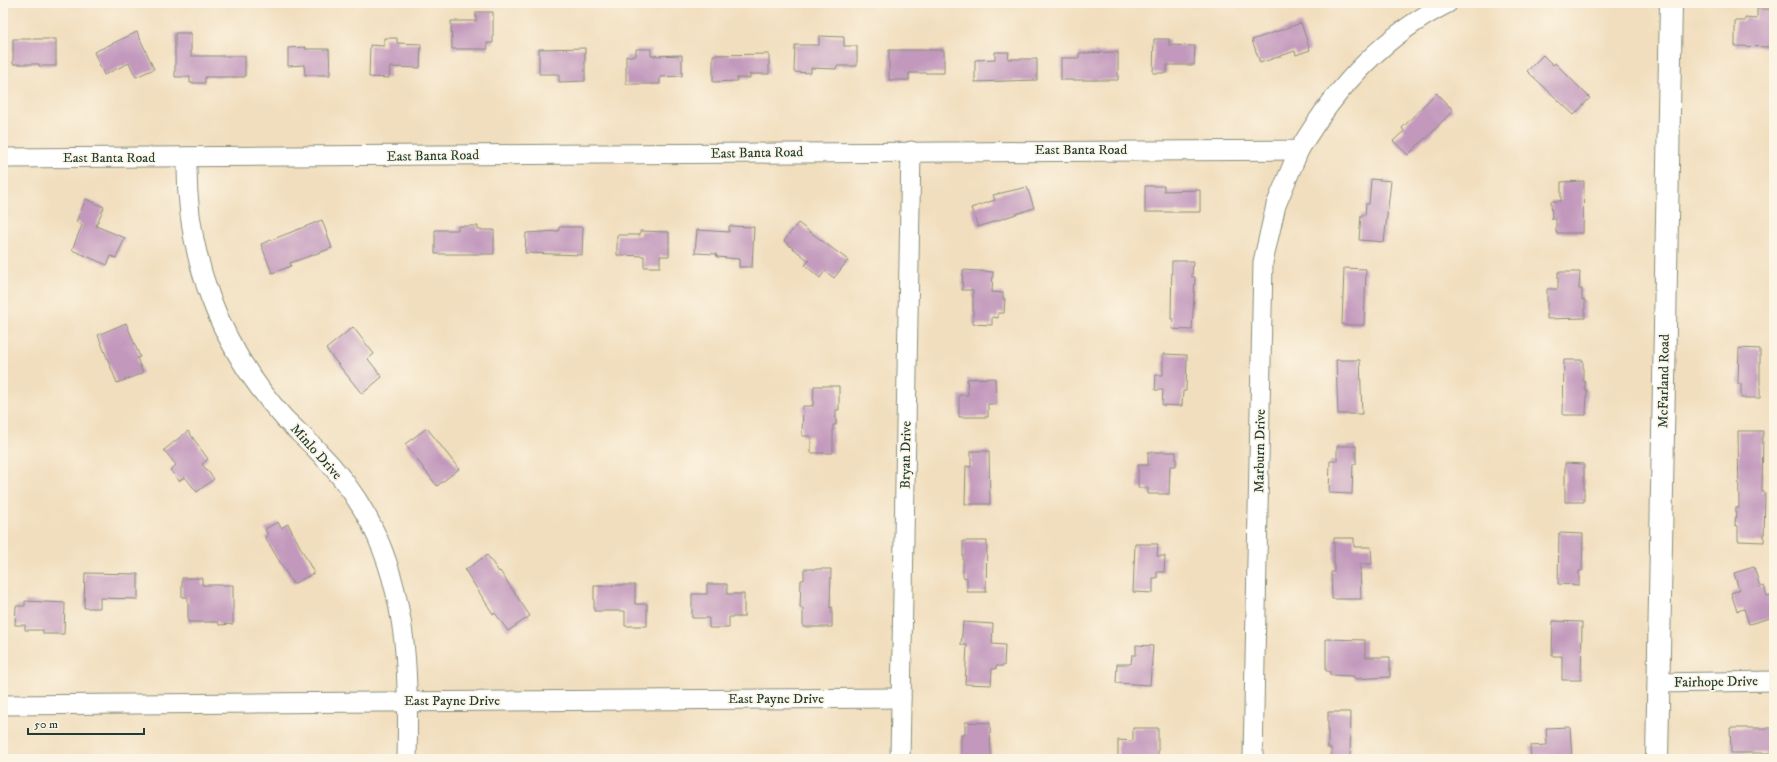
<svg xmlns="http://www.w3.org/2000/svg" width="1777" height="762" viewBox="0 0 1777 762" font-family="'IM FELL DW Pica',serif">
<style>
.building{fill:#c299bd}
.lines{fill:none;stroke-linecap:round;stroke-linejoin:round}
.minor-casing{stroke:#888e79;stroke-width:21}
.tertiary-casing{stroke:#888e79;stroke-width:24}
.minor{stroke:#fff;stroke-width:19}
.tertiary{stroke:#fff;stroke-width:22}
.labels{text-anchor:middle;dominant-baseline:central;stroke-width:3.5;stroke-linejoin:round;paint-order:stroke}
.street-label{font-size:14px;fill:#1f3d34;stroke:#fcf5e5}
</style>
<rect width="100%" height="100%" fill="#fcf5e5"/>
<filter id="ink" filterUnits="userSpaceOnUse"><feTurbulence type="fractalNoise" baseFrequency=".025" numOctaves="2"/><feDisplacementMap in="SourceGraphic" scale="8" xChannelSelector="R" yChannelSelector="G"/><feConvolveMatrix kernelMatrix="1 2 1 2 8 2 1 2 1" color-interpolation-filters="sRGB"/></filter>
<filter id="wash" filterUnits="userSpaceOnUse"><feTurbulence type="fractalNoise" baseFrequency=".012" numOctaves="4" result="noise"/><feDisplacementMap in="SourceGraphic" scale="16" xChannelSelector="R" yChannelSelector="G"/><feGaussianBlur stdDeviation="0.9" result="paint"/><feColorMatrix in="noise" values="0 0 0 0 0 0 0 0 0 0 0 0 0 0 0 0 0 1.4 0 .05"/><feComposite in="paint" operator="in"/></filter>
<g filter="url(#wash)">
<rect width="100%" height="100%" fill="#f1debe"/>
<g id="blocks">
<g class="building">
<path d="M1757,9h17v23h-2l-1,15 -36,-1v-25h10v-3l12,1z"/>
<path d="M476,12h17v31h-6l1,6h-36l-1,-28h25z"/>
<path d="M1301,23l9,27 -14,5 -1,-4 -35,12 -8,-23z"/>
<path d="M137,32l17,37 -18,8 -7,-14 -25,12 -10,-23z"/>
<path d="M175,33h16v23h54v21h-40v6h-15v-6h-15z"/>
<path d="M819,36l25,1v9h13v20h-20l-1,3 -25,-1v5l-17,-1 1,-27h24z"/>
<path d="M384,38h13v5l24,1 -1,24 -30,-1 -1,11 -20,-1 1,-32 14,1z"/>
<path d="M13,39h43v27h-17v-2h-26z"/>
<path d="M1154,39h15v6l26,1 -1,19h-27v8h-14z"/>
<path d="M306,47l-1,2h24l1,26h-25l-1,-10 -16,1v-18z"/>
<path d="M585,48v33l-26,1v-8h-20v-25z"/>
<path d="M636,49h15v7l31,-1v21l-22,1v7h-34v-28h10z"/>
<path d="M889,50h55v23h-35v7h-20z"/>
<path d="M995,52h14l-1,7h29v21l-62,2v-22l20,-1z"/>
<path d="M1118,52v28h-57v-22h18v-5z"/>
<path d="M769,54v20h-19v4h-13v3l-24,1v-27z"/>
<path d="M1543,55l10,10 2,-2 35,35 -16,17 -47,-44z"/>
<path d="M1436,93l17,17 -27,29 -1,-1 -17,17 -15,-14 11,-10 -2,-3z"/>
<path d="M1371,179l20,2 -7,61 -25,-2 2,-25h4l1,-11h3z"/>
<path d="M1584,181l-1,52h-27v-14h-4l-1,-18h10v-19z"/>
<path d="M1145,186h19v5l36,-1v22h-55z"/>
<path d="M1027,187l7,21 -56,19 -7,-19 24,-8 -2,-5z"/>
<path d="M86,199l18,8 -8,19 29,12 -9,20 -5,-2 -4,9 -35,-15 10,-25 -6,-3z"/>
<path d="M322,220l10,28 -42,15 1,3 -19,7 -11,-29z"/>
<path d="M798,223l50,37 -14,18 -9,-7 -5,7 -15,-13 4,-4 -25,-20z"/>
<path d="M458,226h20v4h16v24h-59v-24h23z"/>
<path d="M729,226l25,1 -2,40h-13v-8l-22,-2 -1,-3 -21,-1 2,-23 32,2z"/>
<path d="M559,227h24l-1,28 -57,-2 1,-20 33,-2z"/>
<path d="M640,231l29,1v24h-9v11h-16v-11l-27,-1v-20h23z"/>
<path d="M1172,261h21l-1,16h3l-3,53 -20,-1 1,-10h-2z"/>
<path d="M1344,268l22,1 -2,56h-22z"/>
<path d="M963,270l30,2 -1,20 11,1v6h2l-1,14h-6v5l-6,-1v8l-19,-1v-34h-11z"/>
<path d="M1558,272h22l-1,17h3v11h3v18l-38,1v-30h11z"/>
<path d="M126,323l14,34 -3,1 6,15 -26,10 -19,-48z"/>
<path d="M353,327l21,27 -6,5 14,18 -20,17 -36,-45z"/>
<path d="M1739,348l21,1v49h-19v-14h-3z"/>
<path d="M1163,354l24,1 -1,36h-3l-1,15 -20,-1 1,-15h-8l1,-15h7z"/>
<path d="M1336,360h24l2,54h-24z"/>
<path d="M1564,360h19v21h2v9h2l-1,25h-23z"/>
<path d="M995,378l1,26h-8v13h-29v-22h9l-1,-16z"/>
<path d="M814,386h25v24h-3v15h-3v28h-22v-17h-9l1,-30h10z"/>
<path d="M427,428l32,41 -22,17 -32,-42z"/>
<path d="M188,431l20,28 -6,5 12,15 -17,13 -12,-15 -6,4 -9,-11 6,-5 -12,-15z"/>
<path d="M1738,431h25l-1,61h3l-1,50 -26,-1v-15l-3,-1 1,-17h3z"/>
<path d="M1337,446h19v18h-3l-1,30 -23,-1 1,-32h7z"/>
<path d="M971,451h18l1,53h-25l1,-38 5,1z"/>
<path d="M1148,452h28v14h-6l-1,28h-21v-6h-10v-23h10z"/>
<path d="M1565,463l19,1v38h-19z"/>
<path d="M278,522l3,6 7,-4 26,49 -21,11 -28,-47 3,-2 -3,-6z"/>
<path d="M1559,533l24,1 -1,37h-3v14l-21,-1z"/>
<path d="M1334,538h20v9h17l1,17h-12l1,35h-29l-1,-27h3z"/>
<path d="M963,541h24l-1,51h-19v-14l-4,-1z"/>
<path d="M1135,544h23l-1,12h8l-1,16h-7v6h-4v15l-20,-1z"/>
<path d="M487,555l12,17 1,-1 30,45 -22,15 -13,-18 -2,1 -28,-44z"/>
<path d="M1754,567l6,20 4,-1 3,10 7,-2v23l-25,7 -5,-15 -7,2 -6,-18 8,-3 -5,-17z"/>
<path d="M804,569h27l-1,39 2,-1v20h-29v-19h-3l1,-28h3z"/>
<path d="M85,573l53,1v25l-38,-1v10h-16z"/>
<path d="M182,578h20v7h31v39l-14,1 -1,-3h-30v-25h-6z"/>
<path d="M707,584h20v10h17v23h-15v11h-20v-10h-17v-24h15z"/>
<path d="M612,585h23v19h12v22h-22v-15h-31v-25h18z"/>
<path d="M25,601l40,2 -1,31h-21v-4h-18v-5h-10l1,-19h9z"/>
<path d="M1553,621l29,1 -1,58h-19v-24h-10z"/>
<path d="M963,622l30,2 -1,20 13,1 -1,21h-8v3h-4l-1,16 -26,-1 2,-39h-6z"/>
<path d="M1326,639l39,1v17h25v20l-36,2v-3l-24,-1v-4h-4z"/>
<path d="M1136,645l17,1 -3,39 -34,-2 1,-19h14l1,-9h4z"/>
<path d="M1328,712h23l-1,47h-19v-11h-3z"/>
<path d="M965,722l25,1 1,36h-30v-24h4z"/>
<path d="M1570,727l2,32h-41l-1,-13 17,-1 -1,-17z"/>
<path d="M1133,728h25v31h-40v-19l15,1z"/>
<path d="M1730,728h44v25h-43z"/>
</g>
</g>
</g>
<g filter="url(#ink)">
<use href="#blocks" fill-opacity="0" stroke="#888e79" stroke-width="1"/>
<g class="lines">
<defs>
<g id="minor">
<path d="M187,157c-2,99 32,189 98,262 10,10 21,20 31,30 22,22 41,48 55,75 37,73 38,155 36,235"/>
<path d="M3,158c432,-2 864,-7 1296,-8 36,-61 85,-115 149,-147"/>
<path d="M1658,683l116,-2"/>
<path d="M3,705l898,-7"/>
<path d="M900,759l11,-608"/>
<path d="M1253,759l10,-497 13,-57 23,-55"/>
</g>
<path id="tertiary" d="M1657,759l14,-756"/>
</defs>
<use href="#minor" class="minor-casing"/>
<use href="#tertiary" class="tertiary-casing"/>
<use href="#minor" class="minor"/>
<use href="#tertiary" class="tertiary"/>
</g>
</g>
<g class="labels">
<g class="street-label">
<text x="1081" y="150">East Banta Road</text>
<text transform="translate(757 153) rotate(-1)">East Banta Road</text>
<text transform="translate(433 156) rotate(-1)">East Banta Road</text>
<text x="109" y="158">East Banta Road</text>
<text transform="translate(1664 381) rotate(-89)">McFarland Road</text>
<text transform="translate(1260 451) rotate(-89)">Marburn Drive</text>
<text transform="translate(316 452) rotate(48)">Minlo Drive</text>
<text transform="translate(906 455) rotate(-89)">Bryan Drive</text>
<text transform="translate(1716 682) rotate(-1)">Fairhope Drive</text>
<text x="776" y="699">East Payne Drive</text>
<text x="452" y="701">East Payne Drive</text>
</g>
</g>
<rect width="1777" height="762" fill="none" stroke="#fcf5e5" stroke-width="16"/>
<path d="M28 728v6h116v-6" fill="none" stroke="#1f3d34" stroke-width="2"/>
<text x="34" y="728" font-size="12" fill="#1f3d34" stroke="#fcf5e5" stroke-width="3" paint-order="stroke">50 m</text>
</svg>
